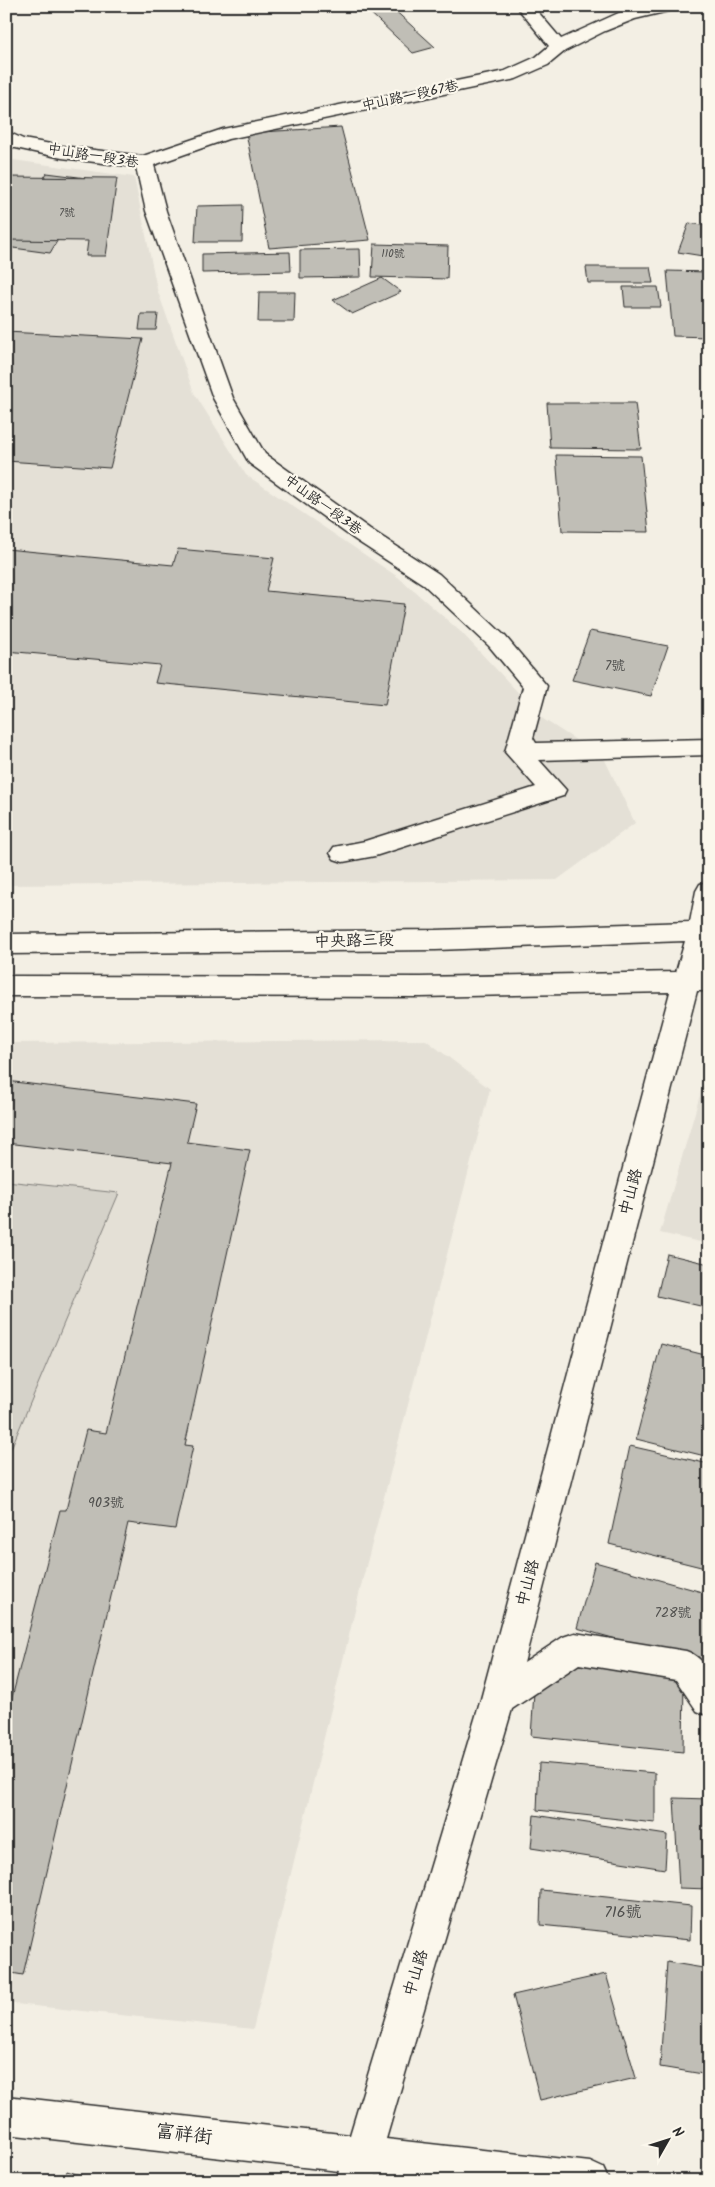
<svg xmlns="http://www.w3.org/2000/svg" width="715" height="2187" viewBox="0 0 715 2187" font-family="Kalam,'LXGW WenKai TC',sans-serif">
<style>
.built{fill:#e4e0d6}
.green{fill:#d5d2c9;stroke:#807e7a}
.building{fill:#c0beb6;stroke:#2b2b2b}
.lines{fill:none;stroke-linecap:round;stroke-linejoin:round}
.minor-casing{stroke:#2b2b2b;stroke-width:3}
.minor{fill:#fbf7ec;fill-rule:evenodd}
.labels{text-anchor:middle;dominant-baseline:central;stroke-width:4.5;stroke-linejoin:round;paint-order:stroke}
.far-number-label{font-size:11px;fill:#50504e}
.far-street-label{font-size:14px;fill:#2b2b2b;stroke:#fbf7ec}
.number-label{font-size:14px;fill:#50504e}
.street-label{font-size:16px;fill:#2b2b2b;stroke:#fbf7ec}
.near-number-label{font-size:16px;fill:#50504e}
.near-street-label{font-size:19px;fill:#2b2b2b;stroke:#fbf7ec}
</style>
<rect width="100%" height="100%" fill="#f3efe4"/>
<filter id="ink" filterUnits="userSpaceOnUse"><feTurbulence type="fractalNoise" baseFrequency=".02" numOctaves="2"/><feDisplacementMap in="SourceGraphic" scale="10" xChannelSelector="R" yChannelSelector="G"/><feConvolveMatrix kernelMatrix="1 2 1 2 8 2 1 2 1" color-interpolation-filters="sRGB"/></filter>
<g filter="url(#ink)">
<g class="built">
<path d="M6,159l128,18 23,112 37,104 52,82 152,102 64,56 81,86 61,39 31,65 -78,57 -551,5z"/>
<path d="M426,1040l64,49 -127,489 -110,451 -247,-26v-960z"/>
<path d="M709,1064v180l-49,-11z"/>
</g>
<path class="green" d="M6,1181l113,12 -110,260h-3z"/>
<g class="building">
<path d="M363,6h27l45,41 -22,6z"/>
<path d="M341,127l29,113 -101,8 -23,-115z"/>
<path d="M47,173l47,6 -44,74 -44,-6v-9z"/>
<path d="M6,177l111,1 -11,78h-20l2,-15 -82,-1v-30l3,-14h-3z"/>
<path d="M243,205l-1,37h-47l2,-36z"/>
<path d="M689,223l20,3v31l-31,-5z"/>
<path d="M374,244l74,2 -1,33 -75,-2z"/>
<path d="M360,249l1,28 -61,1v-28z"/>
<path d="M290,252l1,19 -89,2v-19z"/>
<path d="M586,267h64l3,16h-65z"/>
<path d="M667,271l42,1v65l-36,-1z"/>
<path d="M382,278l19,14 -49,22 -19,-14z"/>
<path d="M623,287h35l3,20h-36z"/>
<path d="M259,292h36l-1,30h-36z"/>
<path d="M141,314h17l-2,16h-17z"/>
<path d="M6,332l137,7 -33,129 -104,-7z"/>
<path d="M547,403h88l6,46 -91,-1z"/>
<path d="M556,455l85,1 8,76 -87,-1z"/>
<path d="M6,549l167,16 5,-16 96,9 -8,33 138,13 -19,101 -230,-22 5,-18 -154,-14z"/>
<path d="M590,631l78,15 -17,50 -79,-16z"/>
<path d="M6,1081l190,23 -9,38 63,8 -65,295 8,1 -18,83 -47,-6 -105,452 -17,-3v-251l54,-211h6l20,-80 20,3 66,-270 -166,-20z"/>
<path d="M667,1254l42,10v44l-52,-12z"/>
<path d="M661,1344l48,12v101l-73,-18z"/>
<path d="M630,1446l79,18v105l-100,-25z"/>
<path d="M595,1562l114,32v71l-132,-37z"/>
<path d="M558,1663l126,13 -1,76 -152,-16 4,-58 22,3z"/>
<path d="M539,1763l116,10v50l-118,-13z"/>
<path d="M674,1798l35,1v90l-30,-1z"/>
<path d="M534,1815l133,20 -2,34 -134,-21z"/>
<path d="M541,1890l150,16 -1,34 -150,-15z"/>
<path d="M667,1962l42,7v106l-49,-8z"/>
<path d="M606,1974l30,104 -96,22 -27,-105z"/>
<path d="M67,2171l32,10h-35z"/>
</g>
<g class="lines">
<defs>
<g id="minor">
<path d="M516,6h17l28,33 62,-28 21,-5h31l-2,4 -38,9 -30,12 -40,20 -17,14 -32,14 -288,60 -74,26 12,46 67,187 32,56 105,75 69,45 66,62 42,50 -14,52 3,5 173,-4v16l-170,5 27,30 -3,6 -188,60 -32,6 -9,-3 -4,-6 4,-6 31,-6 171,-54 -31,-35 18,-65 -34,-41 -66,-62 -69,-45 -105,-76 -36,-65 -67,-187 -10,-44 -74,-9 -51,-11 -5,-3v-13l17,8 39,7 81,10 80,-27 282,-58 31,-14 13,-11z"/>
<path d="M709,882v67l-7,22h7v20h-12l-173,672 39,-26 12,-4 111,18c29,11 23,37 23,65l-12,-5 -21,-31 -97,-16 -67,45 -126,430 204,23 13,6 6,13h-188l-45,-5 -2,5h-38l3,-10 -333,-37v-38l344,39 131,-436 189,-707 -250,5 -414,-1v-20l414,1 256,-5 9,-31 -249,9 -430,4v-20l430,-4 254,-8 6,-31 4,-7z"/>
</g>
</defs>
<use href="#minor" class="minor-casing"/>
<use href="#minor" class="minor"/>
</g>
</g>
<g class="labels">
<g class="far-number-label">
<text x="67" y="213">7號</text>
<text x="393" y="254">110號</text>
</g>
<g class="far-street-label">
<text transform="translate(410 96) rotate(-12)">中山路一段67巷</text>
<text transform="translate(93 156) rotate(9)">中山路一段3巷</text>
<text transform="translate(323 505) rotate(36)">中山路一段3巷</text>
</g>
<g class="number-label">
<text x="615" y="666">7號</text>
<text x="106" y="1503">903號</text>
<text x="673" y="1613">728號</text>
</g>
<g class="street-label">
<text transform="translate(354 941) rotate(-1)">中央路三段</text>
<text transform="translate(631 1192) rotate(-75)">中山路</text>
<text transform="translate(528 1583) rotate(-75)">中山路</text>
<text transform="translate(416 1973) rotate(-73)">中山路</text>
</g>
<g class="near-number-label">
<text x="623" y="1912">716號</text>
</g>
<g class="near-street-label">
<text transform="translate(184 2135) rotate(7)">富祥街</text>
</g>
</g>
<rect width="715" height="2187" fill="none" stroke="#fbf7ec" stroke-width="25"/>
<rect x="12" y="12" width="690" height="2162" fill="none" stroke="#2b2b2b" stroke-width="2" filter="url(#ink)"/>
<g transform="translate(668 2140) rotate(51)" stroke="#fbf7ec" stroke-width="4" paint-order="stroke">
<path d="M0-4L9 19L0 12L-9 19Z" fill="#2b2b2b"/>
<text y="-8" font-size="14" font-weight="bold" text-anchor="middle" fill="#2b2b2b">N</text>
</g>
</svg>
